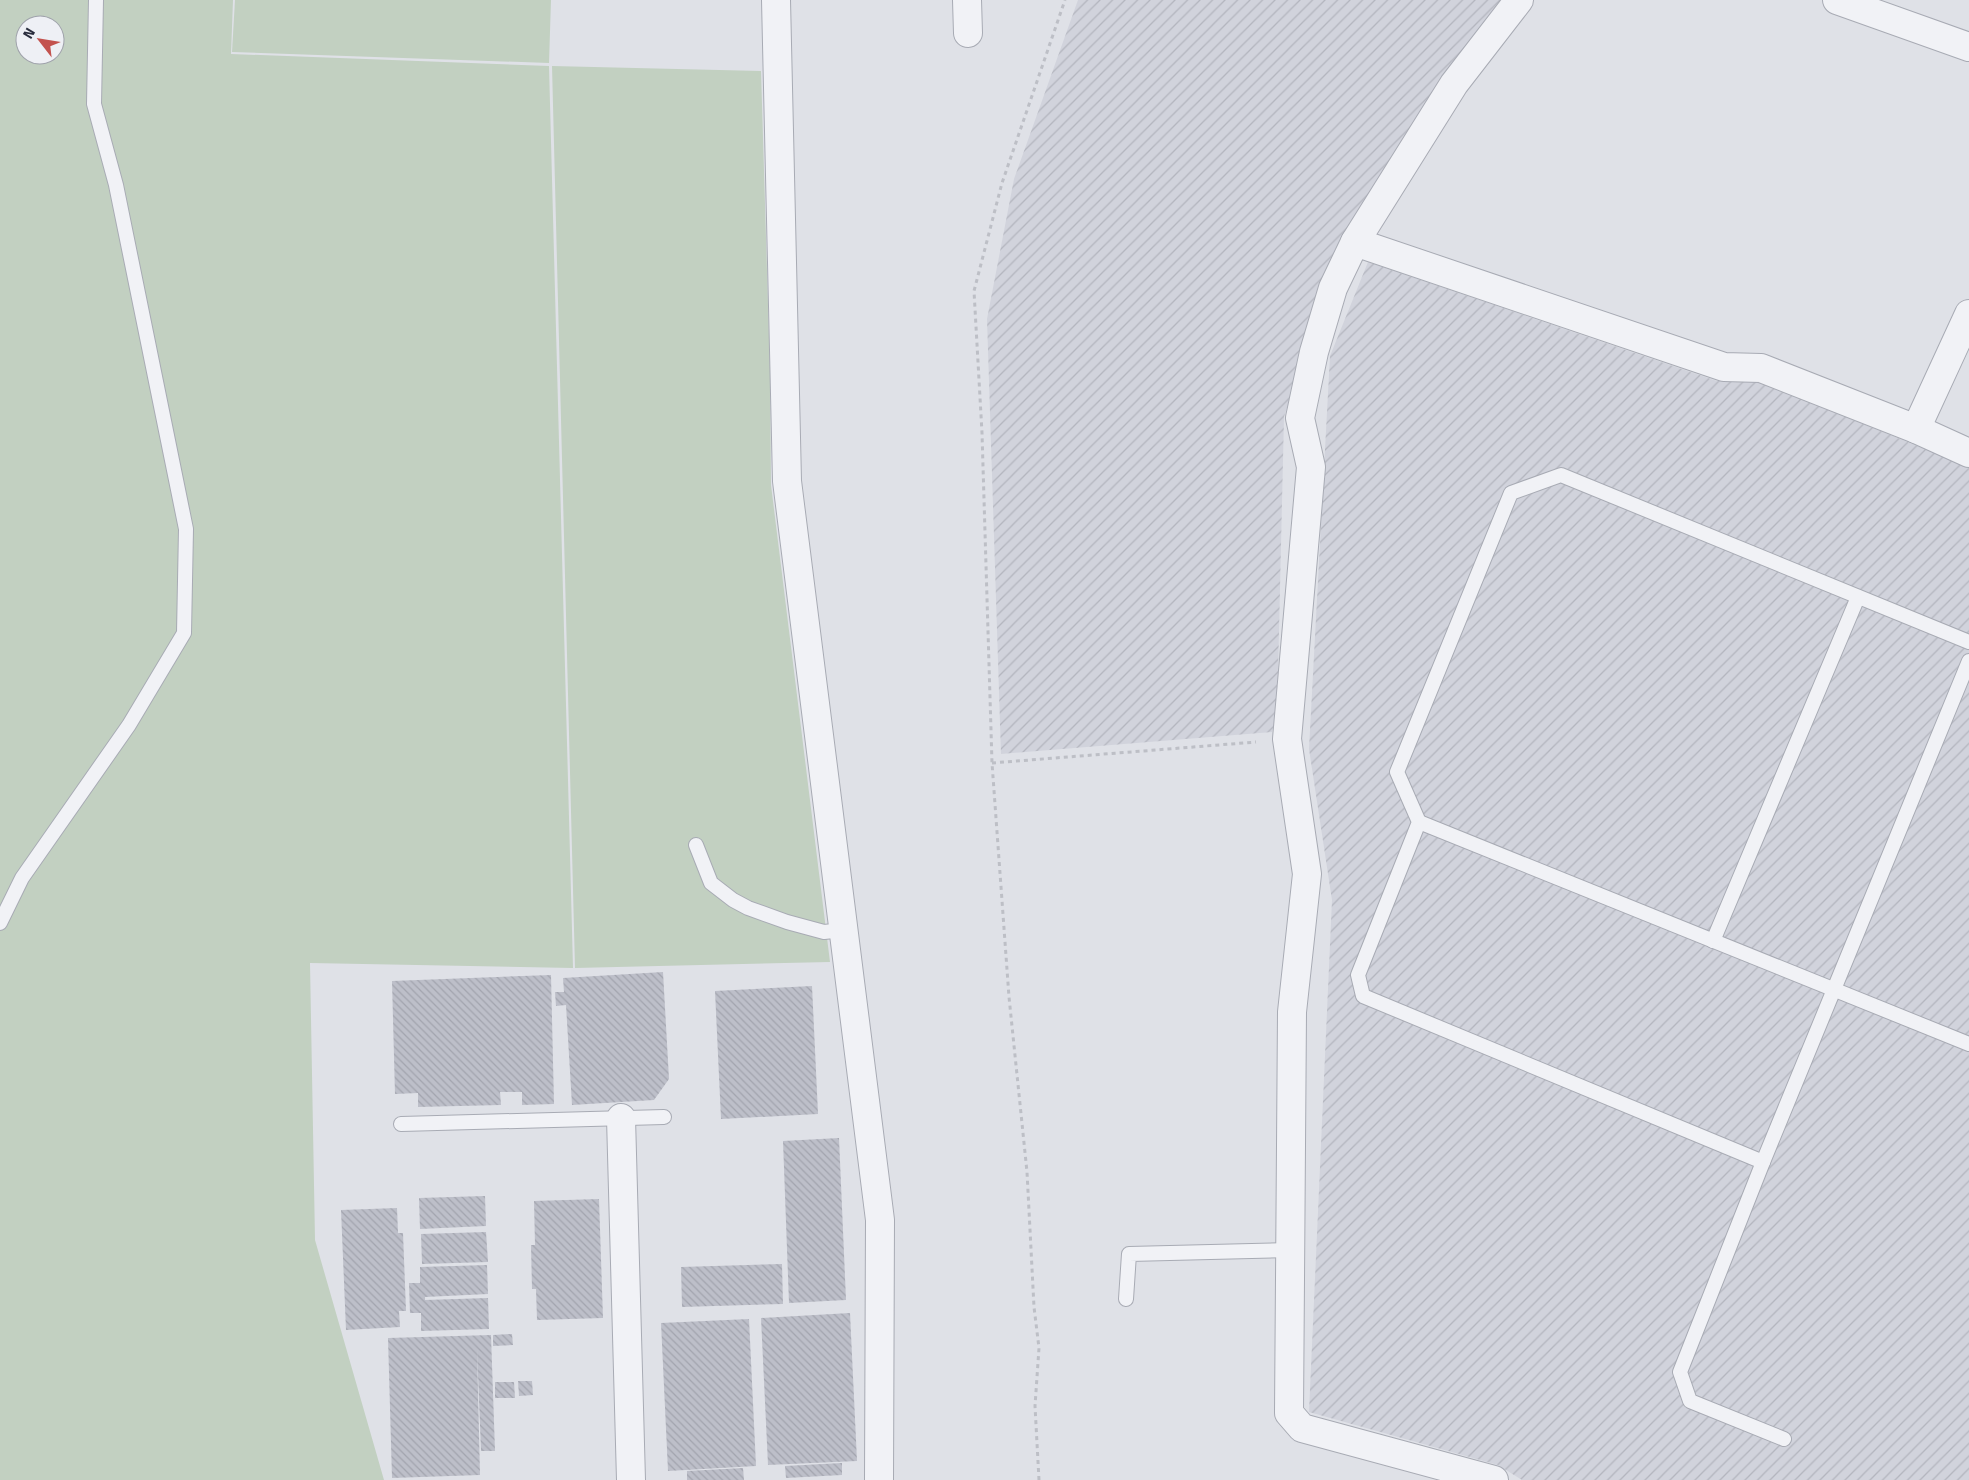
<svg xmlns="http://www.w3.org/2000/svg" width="1969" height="1480" viewBox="0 0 1969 1480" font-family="'Fira Sans',sans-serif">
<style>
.industrial{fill:url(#industrial-furrows)}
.green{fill:#c2d0c1;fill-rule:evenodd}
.building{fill:url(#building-back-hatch)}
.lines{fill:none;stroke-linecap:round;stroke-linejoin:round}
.lane-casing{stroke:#a8abb4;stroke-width:16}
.street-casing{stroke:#a8abb4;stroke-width:30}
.path{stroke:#bdbfc6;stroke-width:3;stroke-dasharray:4 4;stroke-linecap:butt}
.lane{stroke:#f1f2f6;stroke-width:14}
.street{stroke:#f1f2f6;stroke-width:28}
</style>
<defs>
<pattern id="industrial-furrows" width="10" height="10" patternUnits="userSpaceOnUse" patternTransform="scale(1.25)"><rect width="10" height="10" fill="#d1d3dc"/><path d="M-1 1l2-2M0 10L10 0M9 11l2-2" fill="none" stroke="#b3b5be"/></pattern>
<pattern id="building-back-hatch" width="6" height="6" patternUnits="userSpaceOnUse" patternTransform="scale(1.25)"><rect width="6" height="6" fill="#bdbfc9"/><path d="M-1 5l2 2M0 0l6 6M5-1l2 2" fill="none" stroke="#a2a4ae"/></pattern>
</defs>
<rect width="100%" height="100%" fill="#dfe1e7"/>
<g class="industrial">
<path d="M1078,0h428l-162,232 -60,185 -7,300 -5,15 -271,22 -14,-435 27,-140z"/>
<path d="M1368,262l349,119 43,1 209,85v1013h-447l-24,-15 -189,-53 23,-512 -23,-151 21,-393z"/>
</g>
<g class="green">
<path d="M0,0h233l-2,54 318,12 24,902 -263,-5 5,277 69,240h-384zM25,25h30v30h-30z"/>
<path d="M235,0h316l-2,63 -317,-11z"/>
<path d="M552,66l209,5 9,299 1,115 59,477 -255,6z"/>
</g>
<g class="building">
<path d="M663,972l6,107 -15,21 -82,5 -6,-100 -10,1 -1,-14h9l-1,-14z"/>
<path d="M551,975l3,129 -32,1v-13h-22l1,13 -83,2v-14l-23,1 -3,-113z"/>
<path d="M812,986l6,128 -97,5 -6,-128z"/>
<path d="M839,1138l7,162 -57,3 -6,-162z"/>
<path d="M485,1196l1,30 -66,3 -1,-31z"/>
<path d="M599,1199l4,119 -66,2 -1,-31h-4l-1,-44h4l-1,-44z"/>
<path d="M397,1208l1,25h5l3,78h-7l1,16 -54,3 -5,-120z"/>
<path d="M486,1232l2,30 -66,2 -1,-30z"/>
<path d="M782,1264l1,40 -101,3 -1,-40z"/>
<path d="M487,1265l1,29 -63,3v3l63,-2 1,31 -68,2v-18h-11l-1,-30h11v-16z"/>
<path d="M850,1313l7,148 -89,4 -7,-147z"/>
<path d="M749,1319l7,147 -88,5 -7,-148z"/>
<path d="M512,1334l1,11 -20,1v-11z"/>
<path d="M491,1335l4,116h-14l-4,-102 3,126 -88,3 -4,-140z"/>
<path d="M518,1381h14l1,14 -14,1z"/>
<path d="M495,1382h19l1,16h-20z"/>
<path d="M842,1463v12l-56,3 -1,-12z"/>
<path d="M743,1468l1,12h-57v-9z"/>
</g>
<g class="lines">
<defs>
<g id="lane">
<path d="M1419,822l550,222"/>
<path d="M696,845l15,38 22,17 15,8 39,14 37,10 19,-2"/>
<path d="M0,923l22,-45 107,-153 55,-92 2,-104 -70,-344 -22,-81 2,-104"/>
<path d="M1713,941l145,-344"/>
<path d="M401,1124l263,-7"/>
<path d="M1763,1162l206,-501"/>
<path d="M1126,1299l3,-45 161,-4"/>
<path d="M1784,1439l-94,-38 -10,-29 83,-210 -400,-166 -5,-21 61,-153 -22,-50 114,-279 50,-18 408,167"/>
</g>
<g id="street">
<path d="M776,0l11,481 93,739 -1,260"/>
<path d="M967,0l1,33"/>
<path d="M1837,0l132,47"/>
<path d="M1355,242l369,125 37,1 155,61 53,24"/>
<path d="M1916,429l53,-115"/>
<path d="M621,1118l10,362"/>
<path d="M1494,1480l-192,-52 -13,-15 3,-401 15,-138 -20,-135 24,-272 -11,-49 14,-66 19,-64 22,-46 99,-158 65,-84"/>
</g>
</defs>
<use href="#lane" class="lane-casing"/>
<use href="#street" class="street-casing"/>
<g class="path">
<path d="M992,763l264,-21"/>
<path d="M1039,1480l-4,-74 4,-58 -5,-41 -7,-135 -18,-175 -17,-234 -10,-330 -8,-142 28,-108 63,-183"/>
</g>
<use href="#lane" class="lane"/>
<use href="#street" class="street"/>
</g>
<g transform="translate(40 40) rotate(301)"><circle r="24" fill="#eef0f5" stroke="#9fa2ab"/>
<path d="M0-4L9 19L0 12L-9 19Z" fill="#c3524e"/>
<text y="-8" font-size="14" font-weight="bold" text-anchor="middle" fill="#292d3d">N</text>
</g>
</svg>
